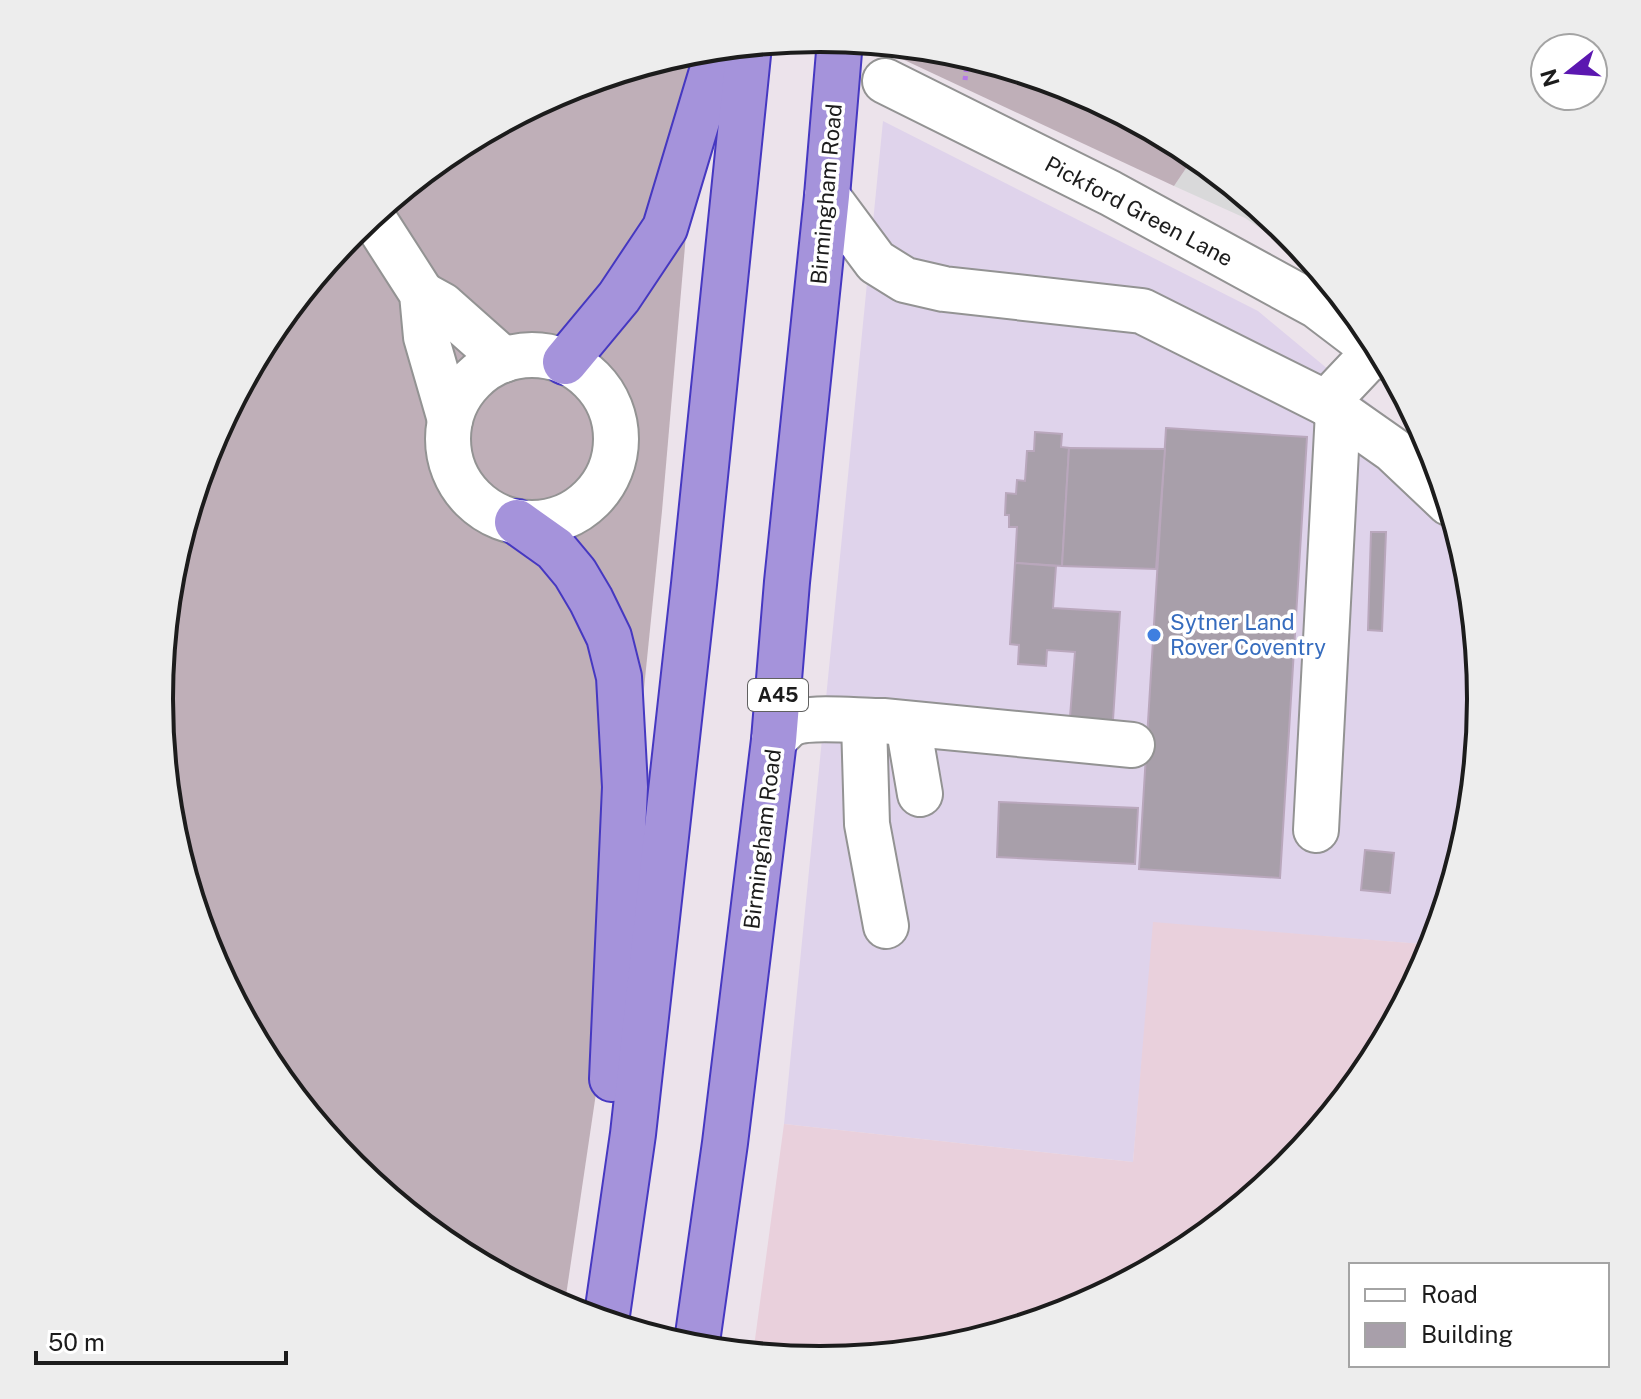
<svg xmlns="http://www.w3.org/2000/svg" width="1641" height="1399" viewBox="0 0 1641 1399" font-family="'Public Sans',sans-serif">
<style>
.residential{fill:#d9d9da}
.commercial{fill:#dfd3eb}
.construction{fill:#bfafb8}
.farmland{fill:#e9d0dc}
.building{fill:#a89faa;stroke:#b9a7bc;stroke-width:2}
.lines{fill:none;stroke-linecap:round;stroke-linejoin:round}
.minor-casing{stroke:#939393;stroke-width:48}
.highway-casing{stroke:#4638c1;stroke-width:48}
.path{stroke:#b577e8;stroke-width:5;stroke-dasharray:4 4;stroke-linecap:butt}
.minor{stroke:#fff;stroke-width:44}
.highway{stroke:#a593db;stroke-width:44}
.shop-dot{fill:#3f7fe0;stroke:#fff;stroke-width:3}
.labels{text-anchor:middle;dominant-baseline:central;stroke-width:7;stroke-linejoin:round;paint-order:stroke}
.shield{fill:#fff;stroke:#606060;stroke-width:2}
.shield-label{font-size:20px;font-weight:bold;fill:#1c1c1c}
.street-label{font-size:22px;fill:#1c1c1c;stroke:#fff}
.shop-label{font-size:22px;fill:#366cbe;stroke:#fff;text-anchor:start}
.rim{fill:none;stroke:#1c1c1c;stroke-width:4}
</style>
<rect width="100%" height="100%" fill="#ece3eb"/>
<path class="residential" d="M1195,155l94,77 25,32 -69,-46 -71,-32z"/>
<path class="commercial" d="M883,121l375,190 177,147 34,113 13,129 -13,129 -35,116 -280,-22 -21,239 -349,-38z"/>
<g class="construction">
<path d="M884,44l66,7 124,38 114,61 7,5 -21,31 -289,-135z"/>
<path d="M702,50l-40,461 -44,434 -54,364 -111,-60 -101,-82 -82,-100 -61,-115 -37,-124 -13,-129 13,-129 38,-124 61,-114 82,-101 100,-82 115,-61 124,-37z"/>
</g>
<path class="farmland" d="M1153,922l281,23 -3,8 -61,114 -82,101 -100,82 -115,61 -124,37 -129,13 -67,-7 31,-230 349,38z"/>
<g class="building">
<path d="M1166,428l141,9 -27,441 -141,-9z"/>
<path d="M1035,432l27,2 -1,13 8,1 -7,118 -47,-3 2,-36h-8v-12h-4l1,-22 10,1 1,-14 8,1 2,-30h7z"/>
<path d="M1069,448l96,1 -9,120 -94,-3z"/>
<path d="M1371,532h15l-4,99 -14,-1z"/>
<path d="M1015,563l41,3 -3,42 67,4 -7,108 -43,-3 5,-65 -28,-2 -1,16 -28,-2 1,-19 -9,-1z"/>
<path d="M999,802l139,6 -3,56 -138,-7z"/>
<path d="M1365,850l29,3 -4,40 -29,-3z"/>
</g>
<g class="lines">
<defs>
<g id="minor">
<path d="M885,81l225,112 207,113 67,51"/>
<path d="M827,196l49,66 29,18 39,9 198,22 184,92 67,47 56,53"/>
<path d="M372,216l50,78 4,43 24,83"/>
<path d="M422,294l20,11 62,55"/>
<circle cx="532" cy="439" r="84"/>
<path d="M1326,403l50,-53"/>
<path d="M864,722l3,102 19,102"/>
<path d="M908,724l12,70"/>
<path d="M774,740c4,-4 9,-10 14,-14 17,-12 73,-4 95,-5l249,24"/>
<path d="M1316,830l22,-418"/>
</g>
<g id="highway">
<path d="M565,362l54,-65 46,-69 54,-180"/>
<path d="M517,522l38,27 20,24 16,27 18,37 10,40 6,110 -13,292"/>
<path d="M606,1322l27,-188 61,-550 55,-539"/>
<path d="M696,1349l29,-206 49,-403 13,-158 40,-386 13,-156"/>
</g>
</defs>
<use href="#minor" class="minor-casing"/>
<use href="#highway" class="highway-casing"/>
<path class="path" d="M965,80l3,-24"/>
<use href="#minor" class="minor"/>
<use href="#highway" class="highway"/>
</g>
<circle class="shop-dot" cx="1154" cy="635" r="8"/>
<g class="labels">
<rect class="shield" x="748" y="679" width="60" height="32" rx="6"/>
<g class="shield-label">
<text x="778" y="695">A45</text>
</g>
<g class="street-label">
<text transform="translate(826 194) rotate(-85)">Birmingham Road</text>
<text transform="translate(1139 211) rotate(28)">Pickford Green Lane</text>
<text transform="translate(762 839) rotate(-83)">Birmingham Road</text>
</g>
<g class="shop-label">
<text x="1170" y="622">Sytner Land<tspan x="1170" dy="25">Rover Coventry</tspan></text>
</g>
</g>
<path d="M0 0H1641V1399H0ZM173 699a647 647 0 1 1 1294 0a647 647 0 1 1-1294 0Z" fill="#ededed" fill-rule="evenodd"/>
<path class="rim" d="M173 699a647 647 0 1 1 1294 0a647 647 0 1 1-1294 0Z"/>
<rect x="1349" y="1263" width="260" height="104" fill="#ffffff" stroke="#a4a4a4" stroke-width="2"/>
<rect x="1365" y="1289" width="40" height="12" fill="#ffffff" stroke="#a4a4a4" stroke-width="2"/>
<text x="1421" y="1303" font-size="24" fill="#1c1c1c">Road</text>
<rect x="1365" y="1323" width="40" height="24" fill="#a89faa" stroke="#a4a4a4" stroke-width="2"/>
<text x="1421" y="1343" font-size="24" fill="#1c1c1c">Building</text>
<g transform="translate(1569 72) rotate(253)"><circle r="38" fill="#ffffff" stroke="#a4a4a4" stroke-width="2"/>
<path d="M0-6L14 30L0 20L-14 30Z" fill="#5b17b0"/>
<text y="-12" font-size="22" font-weight="bold" text-anchor="middle" fill="#1c1c1c">N</text>
</g>
<path d="M36 1351v12h250v-12" fill="none" stroke="#1c1c1c" stroke-width="4"/>
<text x="48" y="1351" font-size="24" fill="#1c1c1c" stroke="#ffffff" stroke-width="6" paint-order="stroke">50 m</text>
</svg>
